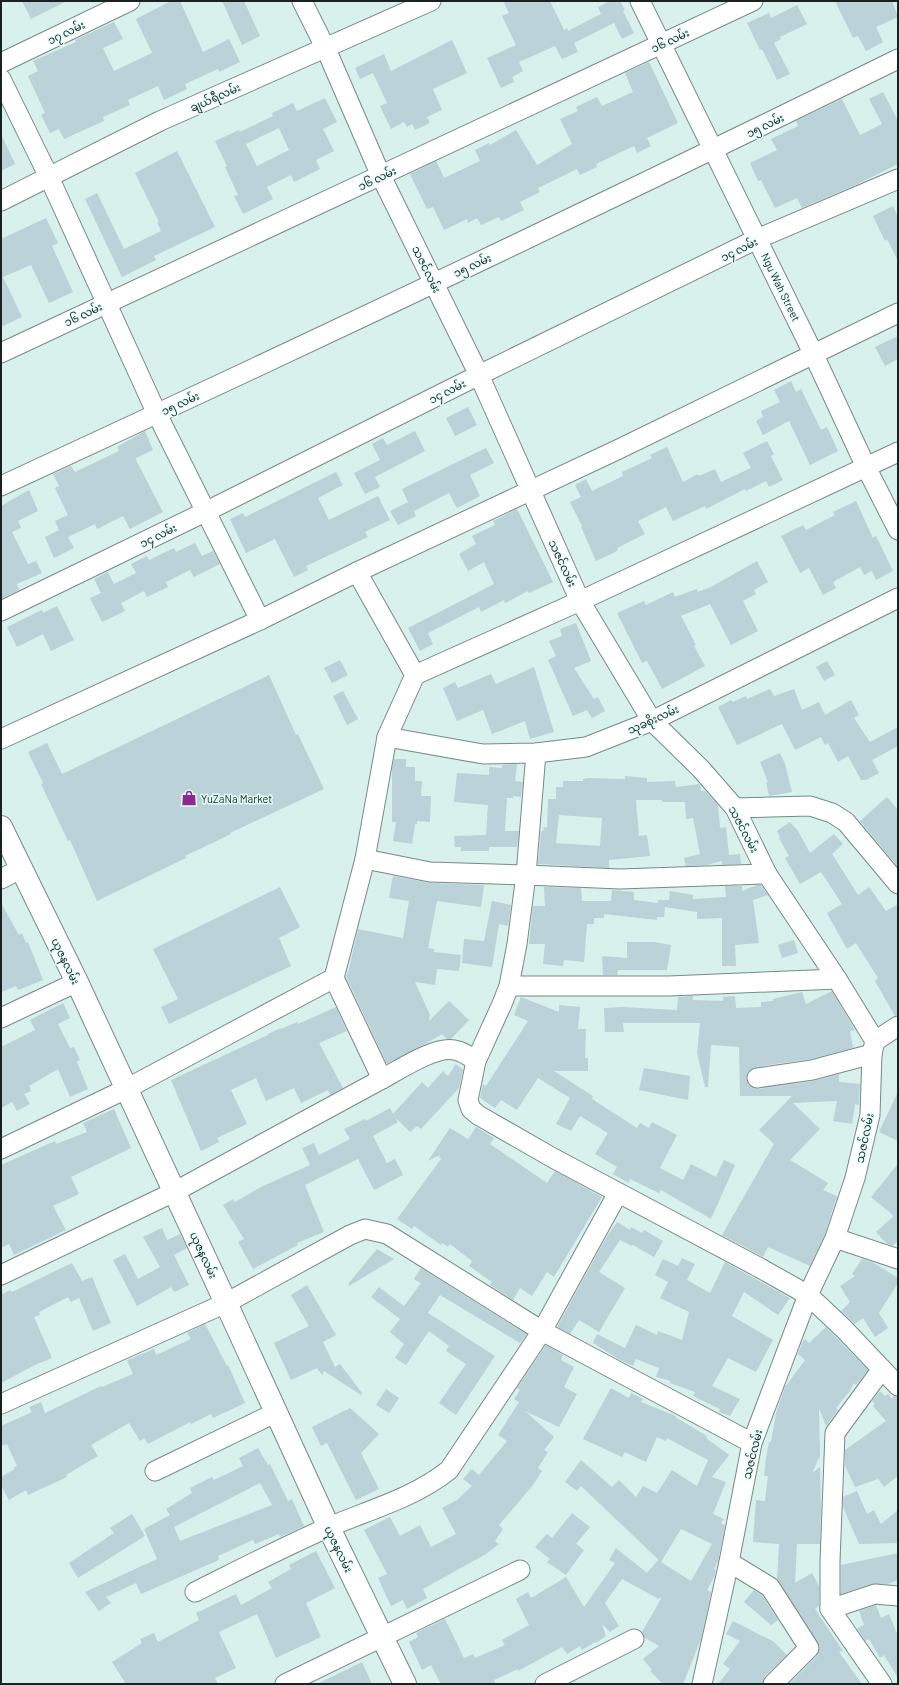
<svg xmlns="http://www.w3.org/2000/svg" width="899" height="1685" viewBox="0 0 899 1685" font-family="Barlow,'Noto Sans Myanmar',sans-serif">
<style>
.building{fill:#bad2d8;fill-rule:evenodd}
.lines{fill:none;stroke-linecap:round;stroke-linejoin:round}
.minor-casing{stroke:#748b87;stroke-width:21}
.tertiary-casing{stroke:#748b87;stroke-width:24}
.minor{stroke:#fff;stroke-width:19}
.tertiary{stroke:#fff;stroke-width:22}
.labels{text-anchor:middle;dominant-baseline:central;stroke-width:3;stroke-linejoin:round;paint-order:stroke}
.street-label{font-size:11px;fill:#192221;stroke:#e5fffa}
.poi-label{font-size:11px;fill:#192221;stroke:#e5fffa;text-anchor:start}
</style>
<rect width="100%" height="100%" fill="#d8f1ed"/>
<g class="building">
<path d="M22,1h45l-36,18z"/>
<path d="M171,1h9l23,51 26,-13 11,23 -21,10 -1,-3 -33,15 2,5 -23,11 -6,-14 -30,14 2,5 -27,12 1,4 -40,18 -5,-10 -9,4 -9,-18 4,-2 -17,-37 10,-5 -5,-10 43,-19 -1,-2 39,-18 9,17 -20,9 11,23 38,-18 -16,-34z"/>
<path d="M222,1h22l16,35 -18,9z"/>
<path d="M503,1h47l14,29 3,-2 1,3 33,-17 -3,-7 12,-6h10l5,9 -2,1 11,22 -12,6 -8,-16 -40,20 4,9 -16,7 -7,-13 -36,16 4,9 -11,6 2,5 -13,6 -14,-30 29,-13 -14,-29 7,-3z"/>
<path d="M835,1h57l6,16 -22,10 7,15 -17,9 -8,-15 -5,2z"/>
<path d="M797,5l10,19 -27,13 1,2 -7,4 16,31 -13,6 -15,-31 -2,1 -13,-27 22,-10 2,5z"/>
<path d="M452,40l15,33 -34,16 9,21 -15,7 3,6 -15,7 -3,-6 -5,3 -3,-5 -13,7 -11,-23 7,-3 -14,-30 -13,6 -5,-11 29,-14 7,17z"/>
<path d="M649,62l29,61 -31,15 4,8 -14,7 -3,-7 -38,18 1,3 -17,8 -3,-6 -39,19 2,4 -20,10 4,8 -23,11 -2,-4 -18,8 -4,-7 -9,5 -1,-4 -23,11 -11,-23 -6,2 -17,-35 26,-13 8,17 36,-17 -5,-11 14,-7 1,2 26,-15 21,35 35,-21 -12,-25 18,-8 -2,-4 21,-10 5,9 31,-14 -8,-19z"/>
<path d="M883,92l15,29v43l-40,20 -56,24 -5,-10 -22,10 -14,-28 -3,1 -8,-18 27,-13 -6,-11 27,-13 -2,-5 46,-22 18,36 22,-11 -13,-25z"/>
<path d="M325,98l12,24 -14,7 11,22 -18,9 4,9 -26,13 -3,-7 -24,12 6,12 -30,15 -9,-18 4,-1 -13,-28 2,-1 -12,-25 24,-11 1,2 33,-16 -1,-3 21,-10 4,8zM279,128l10,22 -32,16 -11,-22z"/>
<path d="M1,134l14,30 -14,7z"/>
<path d="M177,151l38,76 -61,29 2,4 -34,17 -37,-78 12,-6 27,56 37,-18 -4,-9h2l-24,-49z"/>
<path d="M893,206l5,11v44l-11,-22 -2,2 -12,-25z"/>
<path d="M46,218l12,25 -6,3 21,46 -24,11 -18,-38 -28,12 19,40 -21,10v-88z"/>
<path d="M898,336v23l-13,7 -10,-19z"/>
<path d="M791,381l5,11 5,-3 20,41 6,-3 11,24 -28,14 -21,-44 -26,14 -7,-14 7,-4 -2,-6 19,-9 -6,-12z"/>
<path d="M468,407l9,18 -22,11 -9,-18z"/>
<path d="M145,431l8,19 -17,8v2l27,52 -33,17 -7,-13 -26,13 -2,-5 -27,13 6,11 -20,10 -9,-21 14,-7 -4,-9 13,-6 -13,-27 4,-2 -6,-12 18,-8 4,6 44,-21 -2,-4z"/>
<path d="M415,431l10,20 -50,26 5,10 -15,7 -11,-21 26,-13 -8,-16 11,-6 4,7z"/>
<path d="M767,441l7,13 -3,2 12,24 -14,7 -3,-6 -20,10 -1,-2 -39,20 -1,-3 -32,15 -7,-14 -28,14 7,13 -28,14 1,2 -5,3 -17,8 -15,-34 1,-1 -12,-24 11,-5 -6,-12 11,-6 6,12 31,-15 -1,-4 30,-14 -2,-3 17,-8 16,35 15,-8 1,2 16,-7 6,13 30,-14 -8,-15z"/>
<path d="M486,448l8,15 -24,12 10,21 -23,12 -8,-15 -35,18 2,5 -18,9 -8,-14 18,-9 -6,-13z"/>
<path d="M336,472l7,13 -25,13 11,22 49,-24 12,24 -25,12 3,5 -62,29 2,4 -14,7 -19,-38 -29,14 -16,-34 13,-6 2,4z"/>
<path d="M29,490l9,21 -20,10 3,7 -9,4 16,32 8,-3 6,12 -25,11 2,6 -18,9v-93z"/>
<path d="M856,501l17,37 3,-2 17,35 -17,9 -4,-9 -8,4 -4,-8 -27,15 3,6 -13,7 -14,-27 -9,5 -19,-37 22,-11 3,5 29,-15 -2,-3z"/>
<path d="M517,509l36,73 -24,11 -1,-2 -23,12 -1,-3 -23,12 -2,-5 -35,18 -16,8 5,11 -13,7 -12,-23 86,-44 -10,-22 -16,9 -9,-17 17,-10 -4,-8 23,-11 -2,-4z"/>
<path d="M195,543l7,13 11,-5 7,13 -26,13 -4,-7 -24,12 2,5 -21,10 -3,-6 -23,12 4,8 -23,11 -12,-24 11,-5 -7,-14 14,-7 6,12 22,-11 -5,-9 16,-8 2,4 25,-12 2,4z"/>
<path d="M757,561l11,21 -14,8 2,4 -13,7 15,30 -27,14 -21,-41 -29,12 15,29 -2,1 11,20 -43,23 -15,-28 -5,2 -25,-50 27,-12 2,4 27,-13 2,5 22,-8 1,3 13,-5z"/>
<path d="M57,606l17,34 -23,11 -8,-17 -26,13 -10,-20 35,-17 1,3z"/>
<path d="M576,623l15,38 -17,7 20,31 4,-2 7,14 -13,7 -5,-8 -14,6 -25,-56 8,-4 -7,-15 13,-5 -2,-7z"/>
<path d="M340,660l8,15 -16,8 -8,-15z"/>
<path d="M827,661l8,14 -11,6 -8,-14z"/>
<path d="M534,667l20,65 -24,7 -5,-18 -33,13 -9,-24 -26,11 -14,-33 12,-6 3,6 33,-14 5,10z"/>
<path d="M269,675l27,60 2,-1 26,55 -94,44 1,1 -46,22 1,2 -89,43 -27,-61 -2,1 -27,-57 2,-1 -15,-31 19,-9 15,31z"/>
<path d="M770,689l4,7 20,-7 8,21 17,-8 6,13 26,-15 8,15 -5,3 16,24 28,-15v19l-26,14 7,13 -13,7h-5l-13,-24 -10,6 -10,-19 -3,2 -4,-8 -26,13 -13,-26 -45,21 -19,-38 13,-7 2,2 13,-6 1,3z"/>
<path d="M343,691l15,28 -11,6 -14,-29z"/>
<path d="M780,753l5,11 7,28 -23,4 -3,-14h2l-8,-20z"/>
<path d="M394,759h12v8h9v14h7l-1,15h10l-1,26 -13,-1v3h-2l-3,20 -19,-3 3,-19h-4v-53z"/>
<path d="M517,764l-2,17 8,1 -2,15 -8,-1v2h-6l-2,33h14l-2,16h-28v4h-28v-4h-6l-1,-11 32,-1 2,-30 -34,-3 3,-29 32,2v-8l13,1v-3z"/>
<path d="M625,776l22,2v4l28,-1 1,6 24,-3 1,7h4l13,14 2,23 6,-1 3,28 11,-1 1,10 -19,1v-4l-15,4 -21,1 -2,-8 16,-4 -7,-36 -7,1 -1,-17h-23v-2h-26l3,36 8,-1 3,21 -41,4v8l-71,-4 3,-33h2l1,-4 3,1 1,-29h8v-12h7v-6h20v-2l5,-1 37,1zM559,815l43,3 -2,28 -44,-3z"/>
<path d="M887,797l11,13v57l-38,-46z"/>
<path d="M790,822l6,7h1l13,24 24,-19 9,10 -11,10 26,41 11,-8 17,24 12,-7v111l-3,1 -20,-35 3,-3 -22,-35 -9,6 -20,-36 15,-9 -21,-32 -21,12 -15,-26 4,-2 -10,-18h1l-3,-7z"/>
<path d="M393,876l37,7 54,2 -3,22 -44,-6 -9,47 6,1v3l27,3 -2,16 -22,-2 -2,16 -20,-3 15,33 -1,6 20,-20 20,19 -18,19h-4l-5,-5 -15,9 -40,21 -41,-87 3,-8 9,-40 45,9 6,-37 -20,-3z"/>
<path d="M757,885h4l7,10 -15,5 6,43 -24,2 1,21h-14v-48l-25,1v-7l-32,-5 -1,10h-7v3l-53,-6v4h-10v6h-7l-3,38 -20,-2 -1,6 -20,-2 2,-20h-16l4,-38h12l-1,-19 37,1 1,13h29l1,-11 22,2v8l24,3v-3h11l1,-9 23,4v4l33,-2 -1,-11h17v5z"/>
<path d="M280,887l20,40 -21,11 12,28 -122,58 -8,-17 17,-8 -25,-50z"/>
<path d="M492,901l19,4 -3,21 -9,-2 -7,43 -30,-4 2,-24 20,2z"/>
<path d="M1,903l18,32 3,-2 4,10 2,-1 15,38 -25,10 -2,-4 -15,6z"/>
<path d="M794,940l4,13 -16,5 -4,-13z"/>
<path d="M627,942h27l17,3 -4,25h-49l-1,5h-14l-1,-19 25,2z"/>
<path d="M832,991l23,39 -5,1 3,17 -43,11 -55,8 -4,2 -4,5 -1,5 3,6 4,3 6,1 55,-8 25,-7v8l21,2 -1,21 -4,-1 -3,20 -19,-3 4,-20 -44,2 27,26 -30,31 38,23 -5,7 14,6 -12,38 -15,32 -42,-19 -5,10 -41,-22 52,-91 -15,-14 33,-34h-52l-1,-49 -28,-2 -3,42h-3l-8,-34 3,-30h-77l1,9h-19l-1,-24 19,-1 54,3 1,-13 15,-1v4l30,1v-4l12,-1 1,12 25,-1v-5l12,-1v-2l29,-7 4,12z"/>
<path d="M521,997l38,15v-7l21,2 -2,22h8l-1,29h3v13h-34l39,25 -1,3 45,29 3,-5 9,5 3,-6 25,13 -17,33 23,12 8,-16 25,13 8,-17 11,5 -24,54 -50,-29 -2,3 -29,-14 -1,4 -16,-9 4,-7 -22,-13 13,-21 -28,-17 -9,15 -15,-7 14,-26 -32,-20 -21,32 -16,-10 -6,8 -15,-10 3,-14 3,2 42,-65 -14,-6z"/>
<path d="M63,1003l7,15 -12,6 12,24 4,-1 6,13 -3,2 11,27 -18,8 -12,-28 -29,17 2,5 -7,3 6,10 -13,7 -5,-9 -11,6v-61l34,-17 -5,-10z"/>
<path d="M336,1007l11,24 -28,12 24,45 -13,7 -2,-5 -27,13 -7,-15 -28,13 -10,-23 -25,12 16,34 -30,14 2,4 -18,9 -30,-71 97,-45v-1l13,-6v1l16,-7 1,2z"/>
<path d="M456,1064l7,6 -4,18 -38,41 -4,-3 -7,6 -15,-15 3,5 -25,14 14,27 8,-4 8,16 -29,15 -16,-31 -53,26 19,47 -27,11 1,2 -45,24 -15,-27 6,-3 -21,-34 10,-6 2,3 26,-15 49,-22 -8,-17 12,-5 5,12 31,-16 -6,-10 21,-10 1,2 24,-13 3,6 29,-32 6,6 15,-17 5,5z"/>
<path d="M644,1068l46,8 -2,24 -49,-10z"/>
<path d="M898,1092v49l-19,-9z"/>
<path d="M114,1109l17,39 -60,29 8,17 -26,12 13,24 -52,25 -5,-11 -8,4v-83l54,-24 1,3 31,-12 -4,-9z"/>
<path d="M476,1127l18,11 -4,6 57,39 8,-12 47,26 -48,80 -7,-5 -15,24 -12,-8 -7,12 -23,-15 2,-3 -23,-16 3,-5 -22,-17 -2,3 -6,-4 -1,2 -27,-19 -2,3 -15,-10 44,-60 -2,-2 1,-2 -12,6 22,-33 18,11z"/>
<path d="M898,1164v77l-6,5 -6,-3 -10,-11 18,-16 -23,-19z"/>
<path d="M617,1222l13,8 1,-3 11,6 2,-3 19,11 -9,16 -21,-12 -1,1 -12,-6 -21,32 26,16 -26,44 -20,-12 -9,14 -13,-7 49,-89z"/>
<path d="M162,1228l5,12 13,-6 7,14 -13,7 15,30 -15,7 -3,-5 -34,19 -24,-46 12,-6 13,25 22,-12 -17,-30z"/>
<path d="M377,1249l17,10 -45,27 -1,-2z"/>
<path d="M682,1258l13,6 -8,16 23,13 15,-31 65,36 -12,17 -34,-23 -12,24 41,24 -17,32 -28,-14 -16,28 28,13 -10,17 -11,-4 1,-3 -27,-13 2,-4 -25,-9 1,-2 -15,-4 3,-9 -23,-9 -3,7 -13,-6 -27,-17 4,-9 28,14 11,-23 21,10 1,-4 24,9 7,-28 -29,-14 8,-16 -13,-7 8,-16 15,7z"/>
<path d="M862,1259l10,3 26,16v5l-19,30 9,15 -13,9 -12,-19 -8,6 -14,-13 9,-9 -10,-16 15,-10 -3,-2z"/>
<path d="M72,1263l10,18 10,-4 19,46 -18,8 -14,-33 -8,4 -3,-5 -29,15 1,3 -6,2 18,41 -17,7 -34,18v-88l9,-5 2,2z"/>
<path d="M421,1268l106,66 -7,9 -80,-48 -12,18 67,43 -39,59 -17,-12 27,-39 -20,-13 3,-5 -20,-15 -23,34 -11,-7 9,-14 -14,-12 10,-13 -29,-22 8,-10 25,19 17,-23 -7,-4z"/>
<path d="M307,1285l29,50 -13,7 12,25 5,-3 22,29 -1,2 -37,-24 -2,4 -5,-7 -26,12 -17,-37 35,-17 -18,-31z"/>
<path d="M205,1324l22,42 1,-1 17,38 -32,15 -2,-4 -20,10 -1,-2 -42,22 -4,-6 -4,3 -11,-18 -38,22 7,11 -32,19 1,2 -39,18 -2,-5 -17,10 -8,-15v-8l14,-8 -1,-2 3,-1 -10,-22 -6,2v-20l31,-14 -3,-5 12,-5 4,11 56,-27 1,1 31,-13 -6,-14 27,-11 2,6 35,-16 -4,-6z"/>
<path d="M826,1327l42,43 -12,15 -2,-2 -4,8 -14,17 2,2 -12,16 -7,-18 1,48 -8,17 8,-6 1,40 -1,37h-23l-2,39 17,-10 7,13v20l-4,3 28,42 -4,1 23,32h-73l28,-28 3,-10 -43,-67 2,-35 -26,-2 3,-42 9,1 3,-25h-4l2,-18 3,-16h2l5,-29 9,-26 20,-27 -7,-6 4,-11 3,-4 4,4z"/>
<path d="M546,1345l17,10 -2,5 13,7 -10,20 13,7 -18,33 -34,-16 29,26 -10,13 4,2 -10,16 4,3 -9,14 -34,40 4,4 -8,12 4,3 -13,10 -63,35 4,9 -20,11 -4,-9 -12,6 -13,-28 9,-4 -23,-44 26,-13 10,19 20,-11 11,22 25,-13 -14,-26 15,-8 15,-14 -9,-7 9,-10 7,6 28,-34 -9,-6 21,-33 -5,-3 6,-9 -3,-2z"/>
<path d="M611,1388l18,10 2,-5 12,6 -2,3 35,14 -1,1 32,19 -1,2 23,17 -17,22 14,5 -13,32 11,5 -3,4 4,2 -7,36 -4,8 2,1 -2,7 -7,13 4,2 -10,47 -18,45h-20l-13,-13 2,-1 -9,-11 16,-13 -14,-8 -3,-6 20,-35 -3,2 -37,-20 -17,24 14,23 -9,6 -8,-8 4,12 -10,7 -1,-1 -13,8 -2,-4 -13,8 -5,-7 -44,24v-2l-24,11 2,4h-55l-10,-19 -9,5 -13,-28 9,-5 -2,-4 29,-14 19,39 9,-4 2,4 30,-13 -3,-5 27,-15 -13,-26 12,-7 3,6 35,-21 18,30 31,-44 -6,-3 7,-12 31,25 11,-13 2,1 -79,-75 -4,5 -12,-9 16,-22 31,27 7,-7 17,17 7,-11 14,7 15,-23 25,16 11,-26 -41,-22 -1,3 -9,-4 -11,25 -21,-10 -3,5 -39,-18zM681,1529l31,15 -21,37 -30,-19z"/>
<path d="M386,1389l13,9 -10,15 -13,-8z"/>
<path d="M880,1391l5,5 3,-2 4,5 2,-3 4,1v79l-14,11 -6,-8 -23,8 -10,-21v-16l41,-29 -13,-15 2,-2 -3,-3z"/>
<path d="M350,1408l29,26 -18,19 18,36 -23,11 -29,-57 -6,3 -9,-19z"/>
<path d="M258,1448l10,17 2,-1 18,37 4,-2 12,27 -24,11 -1,-3 -24,10 -2,-4 -35,16 1,4 -78,34 -5,-11 -30,14 5,6 -12,8 -14,-19 72,-33 -13,-30 26,-14 -4,-6 26,-16 -2,-5 22,-11 2,3 29,-14 -4,-8zM260,1483l12,22 -92,36 -6,-14z"/>
<path d="M857,1491l10,23 7,-4 7,14 17,-14v33l-39,1 -16,-37v-10z"/>
<path d="M572,1513l18,14 -14,17 8,6 -18,25 -19,-13 3,-3 -15,-12 12,-13 5,4z"/>
<path d="M132,1514l13,22 -67,42 -9,-15 45,-30 -4,-5z"/>
<path d="M316,1551l19,37 -29,15 15,34 -45,21 -19,-44 -38,18 17,36 -21,10 3,6h-92l-14,-22 30,-19 -2,-4 14,-6 4,9 41,-22 -3,-7 40,-19 5,11 31,-17 -4,-6 23,-13 -2,-4z"/>
<path d="M898,1553v27l-10,4h-16l-31,10v-29z"/>
<path d="M754,1590l8,5 16,25 -7,5 -27,-23z"/>
<path d="M876,1605l5,13 8,-4 9,22v42l-14,-23 -4,3 -11,-19 -4,2 -8,-13 7,-3 -5,-14z"/>
<path d="M733,1621l41,21 13,13 -22,21 -3,8h-44l12,-15 -7,-5 17,-23 -14,-7z"/>
<path d="M362,1662l10,22h-55z"/>
</g>
<g class="lines">
<defs>
<g id="minor">
<path d="M302,1l24,48 55,127 98,199 101,226 72,120 49,48 34,39 32,66 70,105 38,62 -3,13 -2,61 -15,63 -20,60 -27,57 -56,148 -23,119 -27,122"/>
<path d="M640,1l173,352 53,114 32,63"/>
<path d="M1,63l129,-62"/>
<path d="M1,79l48,98 108,237 103,206"/>
<path d="M1,201l159,-80 271,-120"/>
<path d="M1,353l752,-352"/>
<path d="M1,486c301,-139 600,-281 897,-427"/>
<path d="M1,611l204,-99 274,-137 278,-136 141,-60"/>
<path d="M415,675l165,-74 318,-149"/>
<path d="M387,737l96,17 53,-1 50,-6 66,-26 246,-123"/>
<path d="M1,739l259,-119 97,-48 262,-123 279,-136"/>
<path d="M735,808l75,-2 22,7 14,9 52,62"/>
<path d="M365,859l65,13 96,3 94,4 147,-5"/>
<path d="M1,879l21,-11"/>
<path d="M334,978l48,101c17,-9 53,-33 72,-29 8,1 15,6 22,11l-8,39 3,9 7,6 75,43 207,110 48,27 36,34 54,57"/>
<path d="M509,986h160l168,-7"/>
<path d="M1,1018l76,-36"/>
<path d="M875,1041l23,-15"/>
<path d="M476,1061l26,-57 7,-18 8,-42 9,-69 10,-122"/>
<path d="M757,1078l55,-8 60,-16"/>
<path d="M1,1149l125,-60 208,-111 31,-119 22,-122 28,-62 -58,-103"/>
<path d="M835,1238l63,21"/>
<path d="M1,1275l173,-83 208,-113"/>
<path d="M882,1369l-47,64 -5,128v48l52,75"/>
<path d="M1,1404l225,-101 124,-68 15,-6 22,5 155,97 210,112"/>
<path d="M155,1471l122,-59"/>
<path d="M729,1562l41,25 39,61 -36,36"/>
<path d="M195,1592c44,-22 88,-45 134,-65 40,-17 85,-29 120,-57l93,-139 76,-138"/>
<path d="M830,1609l45,-15 23,2"/>
<path d="M285,1684l235,-114"/>
<path d="M545,1684l89,-45"/>
</g>
<path id="tertiary" d="M1,827l76,155 149,321 103,225 76,156"/>
</defs>
<use href="#minor" class="minor-casing"/>
<use href="#tertiary" class="tertiary-casing"/>
<use href="#minor" class="minor"/>
<use href="#tertiary" class="tertiary"/>
</g>
<defs>
<symbol id="shop-bare" viewBox="-9 -9 18 18"><path d="M-5-2.5h2.3a2.7 3.5 0 0 1 5.4 0H5L5.5 6h-11ZM-1.5-2.5h3a1.5 2.3 0 0 0-3 0Z" fill="#8e2990" stroke="#e5fffa" stroke-width="2.5" paint-order="stroke"/></symbol>
</defs>
<g fill-rule="evenodd">
<use href="#shop-bare" x="178" y="787" width="22" height="22"/>
</g>
<g class="labels">
<g class="street-label">
<text transform="translate(66 32) rotate(-26)">၁၇ လမ်း</text>
<text transform="translate(670 40) rotate(-25)">၁၆ လမ်း</text>
<text transform="translate(215 97) rotate(-24)">ချယ်ရီလမ်း</text>
<text transform="translate(765 125) rotate(-26)">၁၅ လမ်း</text>
<text transform="translate(377 178) rotate(-25)">၁၆ လမ်း</text>
<text transform="translate(739 249) rotate(-26)">၁၄ လမ်း</text>
<text transform="translate(472 265) rotate(-25)">၁၅ လမ်း</text>
<text transform="translate(427 269) rotate(64)">သဇင်လမ်း</text>
<text transform="translate(781 287) rotate(64)">Ngu Wah Street</text>
<text transform="translate(83 314) rotate(-25)">၁၆ လမ်း</text>
<text transform="translate(447 391) rotate(-27)">၁၄ လမ်း</text>
<text transform="translate(180 403) rotate(-25)">၁၅ လမ်း</text>
<text transform="translate(158 535) rotate(-26)">၁၄ လမ်း</text>
<text transform="translate(563 563) rotate(65)">သဇင်လမ်း</text>
<text transform="translate(653 719) rotate(-24)">သုခစိုးလမ်း</text>
<text transform="translate(744 829) rotate(62)">သဇင်လမ်း</text>
<text transform="translate(66 961) rotate(64)">ယုဇနလမ်း</text>
<text transform="translate(864 1138) rotate(-78)">သဇင်လမ်း</text>
<text transform="translate(204 1255) rotate(65)">ယုဇနလမ်း</text>
<text transform="translate(752 1454) rotate(-76)">သဇင်လမ်း</text>
<text transform="translate(339 1549) rotate(64)">ယုဇနလမ်း</text>
</g>
<g class="poi-label">
<text x="201" y="798">YuZaNa Market</text>
</g>
</g>
<rect width="899" height="1685" fill="none" stroke="#192221" stroke-width="4"/>
</svg>
